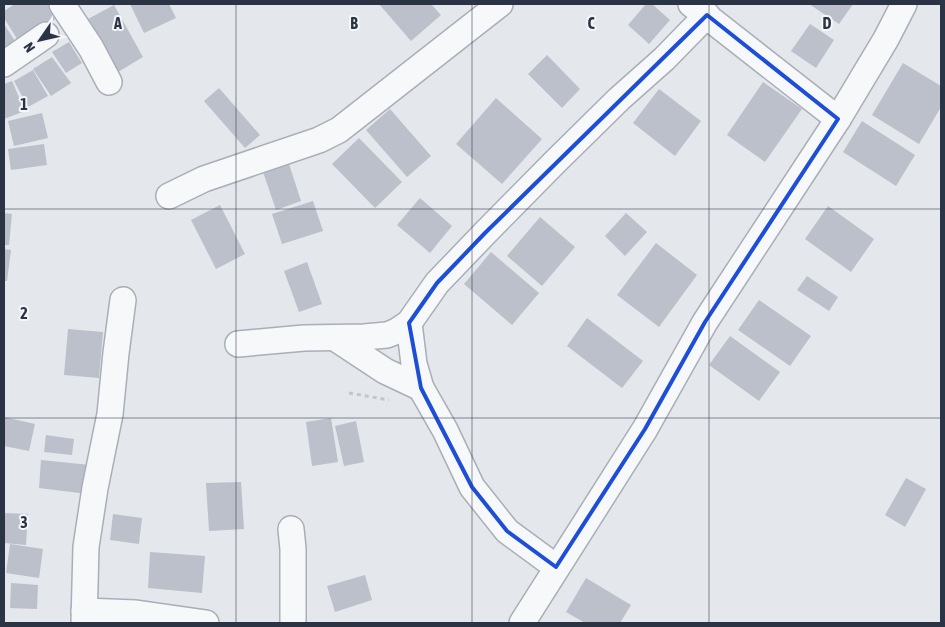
<svg xmlns="http://www.w3.org/2000/svg" width="945" height="627" viewBox="0 0 945 627" font-family="'Asap Condensed',sans-serif">
<style>
.building{fill:#bbc0ca}
.lines{fill:none;stroke-linecap:round;stroke-linejoin:round}
.minor-casing{stroke:#a9aeb7;stroke-width:28}
.path{stroke:#c2c5cb;stroke-width:3;stroke-dasharray:4 4;stroke-linecap:butt}
.minor{stroke:#f7f8fa;stroke-width:25}
.marked{fill:none;stroke:#1d4ed8;stroke-width:4;stroke-linejoin:round}
.grid{fill:none;stroke:#2b3445;stroke-width:1;stroke-opacity:0.55}
.grid-label{font-size:16px;text-anchor:middle;font-weight:bold;fill:#2b3445;stroke:#f4f6f9;stroke-width:4;stroke-linejoin:round;paint-order:stroke}
</style>
<rect width="100%" height="100%" fill="#e4e7ec"/>
<g class="building">
<path d="M15,4h37l8,12 -41,26 -15,-24v-7z"/>
<path d="M130,4h39l7,14 -32,15z"/>
<path d="M379,4h52l10,11 -30,26z"/>
<path d="M646,4h6l18,16 -21,24 -21,-19z"/>
<path d="M809,4h44l-14,20z"/>
<path d="M114,5l29,52 -25,15 -30,-53z"/>
<path d="M4,24l13,20 -13,9z"/>
<path d="M810,24l24,16 -18,28 -25,-17z"/>
<path d="M69,42l13,21 -16,10 -14,-21z"/>
<path d="M547,55l33,34 -18,19 -34,-34z"/>
<path d="M52,57l19,26 -20,13 -18,-27z"/>
<path d="M903,63l38,23v21l-22,37 -47,-29z"/>
<path d="M33,70l15,26 -20,11 -14,-26z"/>
<path d="M12,81l13,30 -21,8v-35z"/>
<path d="M763,82l39,27 -37,53 -38,-27z"/>
<path d="M219,88l41,47 -15,13 -41,-47z"/>
<path d="M659,89l42,32 -26,35 -42,-33z"/>
<path d="M496,98l46,41 -40,45 -46,-40z"/>
<path d="M390,109l41,47 -24,21 -41,-47z"/>
<path d="M42,113l6,25 -34,8 -6,-25z"/>
<path d="M862,121l53,34 -19,31 -53,-34z"/>
<path d="M359,138l43,44 -27,26 -43,-44z"/>
<path d="M44,144l3,21 -36,5 -3,-21z"/>
<path d="M289,164l12,37 -25,9 -13,-38z"/>
<path d="M420,198l32,28 -22,27 -33,-28z"/>
<path d="M313,201l10,30 -41,13 -10,-30z"/>
<path d="M220,205l25,49 -29,15 -25,-49z"/>
<path d="M828,206l46,33 -23,33 -46,-33z"/>
<path d="M4,213l8,1 -3,31h-5z"/>
<path d="M626,213l21,19 -22,24 -20,-20z"/>
<path d="M540,217l35,30 -33,39 -35,-30z"/>
<path d="M656,243l41,32 -38,52 -42,-32z"/>
<path d="M4,249l7,1 -4,31h-3z"/>
<path d="M491,252l48,41 -27,32 -48,-41z"/>
<path d="M307,262l15,42 -23,8 -15,-41z"/>
<path d="M807,276l31,21 -9,14 -32,-21z"/>
<path d="M759,300l52,36 -21,30 -52,-36z"/>
<path d="M587,318l56,43 -21,27 -55,-42z"/>
<path d="M68,329l35,3 -4,46 -35,-3z"/>
<path d="M730,336l50,36 -21,29 -50,-36z"/>
<path d="M4,417l31,7 -6,27 -25,-5z"/>
<path d="M331,418l7,44 -26,4 -6,-44z"/>
<path d="M356,421l8,41 -20,4 -9,-40z"/>
<path d="M46,435l28,4 -2,16 -28,-3z"/>
<path d="M41,460l49,5 -3,29 -48,-6z"/>
<path d="M906,478l20,11 -21,38 -20,-12z"/>
<path d="M241,482l3,47 -35,2 -3,-48z"/>
<path d="M4,513l24,1 -2,31 -22,-2z"/>
<path d="M113,514l29,4 -3,26 -29,-4z"/>
<path d="M10,544l33,5 -4,29 -33,-5z"/>
<path d="M150,552l55,4 -3,37 -54,-5z"/>
<path d="M365,575l7,25 -37,12 -8,-26z"/>
<path d="M586,578l45,27 -11,18h-35l-19,-11z"/>
<path d="M11,583l27,2 -1,24 -27,-1z"/>
</g>
<g class="lines">
<defs>
<g id="minor">
<path d="M62,4l29,44 18,34"/>
<path d="M691,4l147,115"/>
<path d="M4,64l42,-29"/>
<path d="M169,196l35,-17 115,-39 20,-10 161,-126"/>
<path d="M409,323l5,41 7,24 24,42 27,57 35,44 49,36"/>
<path d="M335,338l50,33 36,17"/>
<path d="M238,344l66,-6 60,-1 23,-2 10,-4 12,-8 28,-40 48,-50 70,-71 64,-63 45,-40 43,-44"/>
<path d="M291,529l2,20v74"/>
<path d="M84,611l52,2 70,10"/>
<path d="M84,623l2,-76 9,-59 15,-74 6,-61 7,-53"/>
<path d="M522,623l123,-194 60,-107 133,-203 48,-80 18,-35"/>
</g>
</defs>
<use href="#minor" class="minor-casing"/>
<path class="path" d="M349,393l40,7"/>
<use href="#minor" class="minor"/>
</g>
<path class="marked" d="M707,15l131,104 -133,203 -60,107 -89,138 -49,-36 -35,-44 -51,-99 -12,-65 28,-40 48,-50z"/>
<path class="grid" d="M236,4v619M472,4v619M709,4v619M4,209h937M4,418h937"/>
<g class="grid-label">
<text x="118" y="29">A</text>
<text x="354" y="29">B</text>
<text x="591" y="29">C</text>
<text x="827" y="29">D</text>
<text x="24" y="110">1</text>
<text x="24" y="319">2</text>
<text x="24" y="528">3</text>
</g>
<rect width="945" height="627" fill="none" stroke="#2b3445" stroke-width="10"/>
<g transform="translate(40 40) rotate(236)" stroke="#f4f6f9" stroke-width="4" paint-order="stroke">
<path d="M0-4L9 19L0 12L-9 19Z" fill="#2b3445"/>
<text y="-8" font-size="14" font-weight="bold" text-anchor="middle" fill="#2b3445">N</text>
</g>
</svg>
